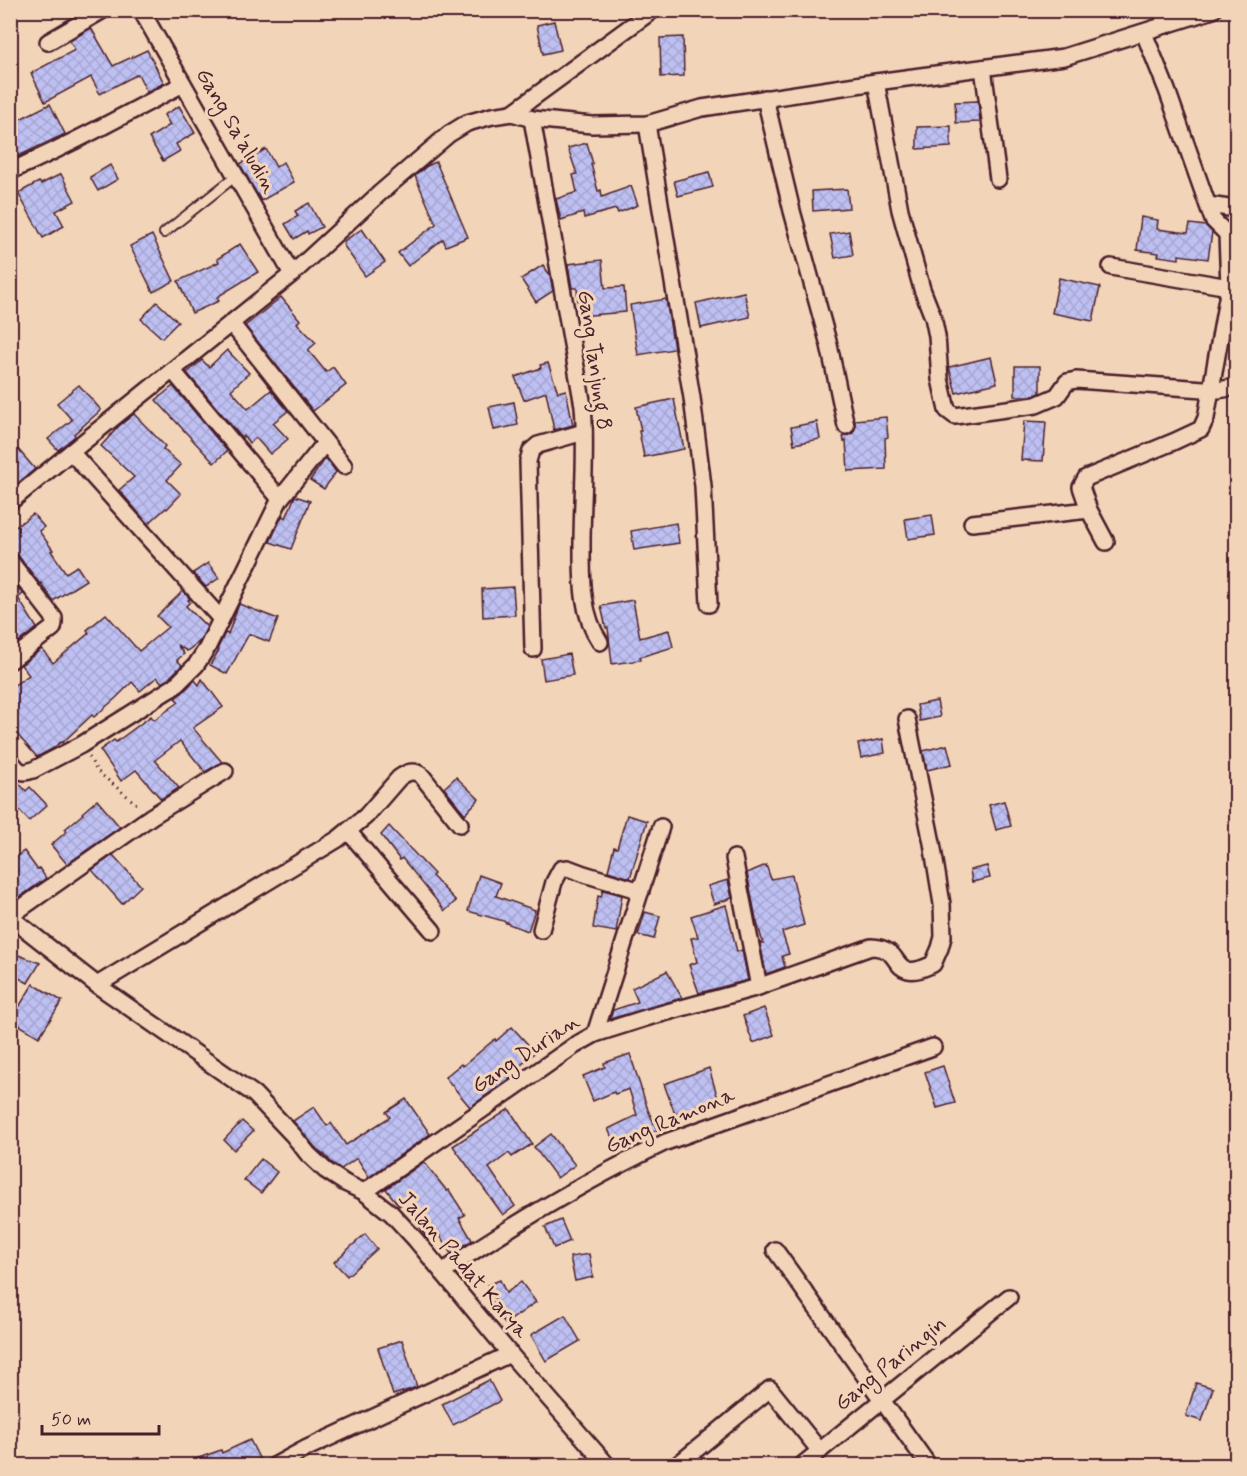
<svg xmlns="http://www.w3.org/2000/svg" width="1247" height="1476" viewBox="0 0 1247 1476" font-family="Mynerve,sans-serif">
<style>
.building{fill:url(#building-cross-hatch);stroke:#4a1f2b;stroke-width:1.5}
.lines{fill:none;stroke-linecap:round;stroke-linejoin:round}
.service-casing{stroke:#4a1f2b;stroke-width:12}
.minor-casing{stroke:#4a1f2b;stroke-width:20}
.path{stroke:#4a1f2b;stroke-width:3;stroke-dasharray:1.5 4.5;stroke-linecap:butt}
.service{stroke:#f2d5b9;stroke-width:8}
.minor{stroke:#f2d5b9;stroke-width:15}
.labels{text-anchor:middle;dominant-baseline:central;stroke-width:6;stroke-linejoin:round;paint-order:stroke}
.street-label{font-size:22px;fill:#4a1f2b;stroke:#f2d5b9}
</style>
<defs>
<pattern id="building-cross-hatch" width="8" height="8" patternUnits="userSpaceOnUse" patternTransform="scale(1.5)"><rect width="8" height="8" fill="#bec0f2"/><path d="M0 0l8 8M0 8l8-8" fill="none" stroke="#a5a5d0"/></pattern>
</defs>
<rect width="100%" height="100%" fill="#f2d5b9"/>
<filter id="ink" filterUnits="userSpaceOnUse"><feTurbulence type="fractalNoise" baseFrequency=".0167" numOctaves="2"/><feDisplacementMap in="SourceGraphic" scale="12" xChannelSelector="R" yChannelSelector="G"/><feConvolveMatrix kernelMatrix="1 2 1 2 8 2 1 2 1" color-interpolation-filters="sRGB"/></filter>
<g filter="url(#ink)">
<g class="building">
<path d="M554,21l7,29 -18,4 -6,-29z"/>
<path d="M91,28l22,38 34,-16 17,33 -17,9 -9,-18 -38,20 -9,-17 -46,25 -14,-29 44,-23 -5,-9z"/>
<path d="M683,37l1,39 -23,1 -1,-39z"/>
<path d="M978,101l2,21 -24,1 -1,-21z"/>
<path d="M50,104l15,30 -55,26v-36z"/>
<path d="M179,106l16,27 -19,11 4,7 -17,10 -14,-23 21,-13 -6,-10z"/>
<path d="M951,126v21l-34,2v-22z"/>
<path d="M587,143l6,21h-2l7,27 3,-1 1,7 29,-11 7,19 -20,8 -2,-4 -32,9 -1,-5 -22,7 -5,-21 21,-7 -4,-17 4,-1 -9,-26z"/>
<path d="M266,149l10,18 7,-5 11,20 -33,19 -21,-37z"/>
<path d="M436,162l32,75 -22,9 -3,-7 -35,27 -10,-13 38,-29 -21,-48 12,-10z"/>
<path d="M110,165l8,14 -20,12 -8,-14z"/>
<path d="M709,172l4,15 -35,9 -4,-15z"/>
<path d="M61,174l14,27 -19,10 8,15 -21,12 -25,-45 21,-11 2,2z"/>
<path d="M847,189l2,19 -36,3 -1,-20z"/>
<path d="M309,203l13,24 -14,7 -1,-3 -13,8 -9,-15 13,-8 -3,-5z"/>
<path d="M1141,217l17,3 -1,9 31,4 2,-9 16,2 6,6 -4,27 -29,-4v4l-21,-3 1,-3 -22,-3z"/>
<path d="M362,229l23,33 -20,14 -21,-30v-5z"/>
<path d="M849,231l4,24 -18,3 -5,-24z"/>
<path d="M152,235l22,46 -21,11 -23,-46z"/>
<path d="M240,244l18,28 -41,25 2,4 -27,12 -14,-32 41,-19 -2,-3z"/>
<path d="M602,260l3,28 19,-1 2,25 -47,4 -2,-28h-5l-4,-24z"/>
<path d="M543,265l7,10 3,16 -17,11 -15,-23z"/>
<path d="M1059,278l41,9 -7,34 -41,-8z"/>
<path d="M744,292l6,25 -49,11 -5,-25z"/>
<path d="M281,297l19,23 -3,3 19,20 -8,7 18,22 7,-5 13,18 -33,26 -68,-85z"/>
<path d="M666,299l8,50 -36,6 -8,-50z"/>
<path d="M157,302l21,20 -16,16 -21,-19z"/>
<path d="M227,350l22,23 -18,17 17,19 23,-19 17,21 -15,12 15,16 -18,15 -14,-16 -7,5 -5,-7 -2,2 -55,-65 15,-13 7,7z"/>
<path d="M991,357l6,26 -41,10 -7,-26z"/>
<path d="M548,363l10,29 8,-2 7,35 -19,5 -8,-38 -22,8 -9,-23 26,-9 -1,-3z"/>
<path d="M1015,366h25v27l-8,3h-17z"/>
<path d="M79,385l22,25 -27,24 1,2 -17,14 -10,-11 24,-19 -15,-17z"/>
<path d="M173,386l54,65 -13,12 -58,-63z"/>
<path d="M674,399l10,50 -40,8 -5,-26h2l-5,-24z"/>
<path d="M514,402l4,23 -24,5 -5,-23z"/>
<path d="M134,414l31,32 -2,3 18,16 -14,15 14,14 -14,15 -1,-1 -18,16 -29,-34 15,-13 -33,-31 18,-20z"/>
<path d="M886,417l2,20 -3,1 1,31 -38,2 -2,-30 -2,1 -1,-7h6l4,-2 2,-5v-8z"/>
<path d="M1024,421l22,1 -3,39 -22,-1z"/>
<path d="M817,422l3,17 -26,5 -3,-17z"/>
<path d="M10,440l25,29 -17,14 -8,-10z"/>
<path d="M326,458l10,14 -12,17 -14,-9z"/>
<path d="M295,496l15,5 -19,48 -21,-7 12,-26 4,2z"/>
<path d="M33,514l11,13 -5,4 14,19 -2,1 15,22 11,-7 9,14 -33,21 -12,-18 -1,1 -22,-29 -8,-4v-20z"/>
<path d="M932,515l3,20 -27,4 -3,-20z"/>
<path d="M676,523l3,20 -45,7 -3,-19z"/>
<path d="M208,563l11,15 -13,9 -13,-14z"/>
<path d="M10,578l13,16 -5,4 19,30 -27,20z"/>
<path d="M513,587l2,28 -32,2 -1,-28z"/>
<path d="M183,591l7,8 -2,1 2,2 -4,4 21,21 -7,14 -13,10 -10,-6 7,9 -7,6 5,5 -13,13 -7,5 -5,-6 -17,14 -8,-9 -16,16 -22,19 -2,-2 -30,28 -1,-1 -9,7 -15,8 -22,-25 2,-1 -7,-9v-34l19,-13 -8,-10 21,-16 11,14 36,-30 -2,-3 19,-16 33,37 29,-24 -11,-11z"/>
<path d="M633,600l7,38 29,-8 4,17 -33,10 1,3 -29,4 -4,-36h-2l-5,-22z"/>
<path d="M239,604l39,15 -9,23 -20,-8 -22,40 -17,-9 9,-15h-2l8,-17 3,1z"/>
<path d="M569,654l4,21 -29,5 -3,-21z"/>
<path d="M202,679l21,28 -30,21 29,34 -17,10 -25,-31 -25,19 24,28 -18,11 -25,-29 -15,11 -21,-31 14,-10 2,2 35,-26 3,4 25,-18 -4,-4 7,-5 13,-13 4,5z"/>
<path d="M937,701l3,16 -20,4 -3,-16z"/>
<path d="M883,739l2,14 -24,5 -3,-14z"/>
<path d="M947,745l5,19 -25,6 -4,-19z"/>
<path d="M10,776l6,4 10,11 4,-4 17,18 -18,16 -19,-21z"/>
<path d="M456,777l23,22 -14,15 -21,-26z"/>
<path d="M97,800l23,27 -53,37 -16,-19 16,-14 -2,-2 18,-15 -1,-1z"/>
<path d="M1004,801l7,25 -15,4 -7,-25z"/>
<path d="M627,815l20,6 -17,57 -22,-7 6,-24 3,1z"/>
<path d="M389,826l45,48 -2,2 24,25 -11,10 -43,-53 -2,2 -19,-25z"/>
<path d="M24,851l13,18 2,-1 7,10 -36,26v-43z"/>
<path d="M113,855l28,31 -19,18 -30,-34z"/>
<path d="M766,865l5,14 21,-4 12,50 -22,7 7,22 -7,2 3,11 -19,7 -6,-31h3l-7,-24 -9,-46z"/>
<path d="M987,866l3,12 -18,4 -2,-12z"/>
<path d="M479,875l22,8 -5,13 39,14 -7,21 -22,-8 1,-1 -39,-11z"/>
<path d="M728,880l4,18 -18,6 -6,-18z"/>
<path d="M603,890l19,5 -6,37 -23,-4 5,-32 3,1z"/>
<path d="M726,905l11,47 5,-2 6,30 -49,13 -10,-28 8,-3 -6,-24 7,-1 -7,-21z"/>
<path d="M645,912l15,4 -6,23 -16,-4z"/>
<path d="M10,952l30,11 -12,20 -18,-10z"/>
<path d="M667,971l15,27 -72,21 3,-9 25,-8 -6,-14z"/>
<path d="M33,984l29,17 -23,36 -28,-17z"/>
<path d="M764,1008l10,27 -21,8 -10,-27z"/>
<path d="M512,1027l23,25 -16,15 3,3 -52,37 -25,-30 16,-13 2,2 32,-27 1,2z"/>
<path d="M630,1054l18,56 9,20 -40,18 -9,-19 29,-14 -8,-26 -14,5 -1,-2 -21,9 -10,-25 22,-9 -1,-4z"/>
<path d="M943,1066l12,37 -18,5 -12,-36z"/>
<path d="M709,1068l10,34 -15,5 -1,-3 -28,10 -11,-30z"/>
<path d="M406,1099l24,35 -61,43 -12,-19 -16,11 -10,-7 -7,-8 -1,1 -8,-8 -22,-26 21,-14 13,19 4,-3 15,22 44,-28 -4,-5z"/>
<path d="M509,1109l23,35 -20,13 -3,-4 -20,15 26,38 -12,9 -50,-69z"/>
<path d="M242,1121l11,10 -19,19 -10,-10z"/>
<path d="M551,1134l24,31 -18,13 -23,-31z"/>
<path d="M261,1159l16,13 -16,21 -17,-13z"/>
<path d="M424,1162l23,29 2,-1 16,25 -6,3 13,22 -21,14 -13,-22 -11,6 -23,-36 -5,4 -13,-17z"/>
<path d="M561,1220l9,21 -16,7 -9,-21z"/>
<path d="M365,1234l12,15 -30,27 -13,-14z"/>
<path d="M589,1254l4,23 -18,4 -5,-24z"/>
<path d="M500,1280l6,13 15,-11 15,20 -31,22 -15,-20 6,-3 -8,-16z"/>
<path d="M565,1315l15,26 -34,20 -15,-26z"/>
<path d="M402,1340l15,47 -24,8 -15,-47z"/>
<path d="M489,1380l11,21 -47,24 -11,-21z"/>
<path d="M1196,1383l17,5 -11,33 -16,-5z"/>
<path d="M250,1440l11,22 -8,4h-70l-1,-2 39,-14 1,3z"/>
</g>
<g class="lines">
<defs>
<path id="service" d="M164,233l72,-57"/>
<g id="minor">
<path d="M141,10l151,264"/>
<path d="M1161,10l5,15"/>
<path d="M1144,33l23,57 46,130 14,14 2,53 7,6"/>
<path d="M48,42l55,-32"/>
<path d="M983,68l15,111"/>
<path d="M876,82l24,128 22,79 11,28 4,19 3,43 7,31 8,6 81,-11 21,-9 10,-14 9,-2 142,10 18,-3"/>
<path d="M765,98l27,113 37,134 17,81"/>
<path d="M512,113l141,-103"/>
<path d="M532,119l51,287c4,45 -1,92 -1,138 0,33 -1,70 18,98"/>
<path d="M647,124l45,274 11,88 6,118"/>
<path d="M13,170c58,-26 114,-56 170,-86"/>
<path d="M1208,205l28,4"/>
<path d="M231,323l113,143"/>
<path d="M173,371l107,128"/>
<path d="M71,452l150,167"/>
<path d="M10,502l61,-50 221,-178 88,-81 69,-59 18,-11 25,-7 20,-3 20,6 60,6 55,-1 55,-16 174,-26 188,-25 149,-47"/>
<path d="M972,523l117,-13"/>
<path d="M1106,542l-17,-32 -8,-23 5,-9 87,-36 28,-13 5,-11 23,-131 -118,-20"/>
<path d="M10,561l44,57v5l-1,5 -43,33"/>
<path d="M533,649l-5,-188 3,-10 7,-6 46,-13"/>
<path d="M10,760c8,10 10,15 23,10l48,-25 94,-59 21,-21 11,-17 73,-149 45,-56"/>
<path d="M348,831l85,100"/>
<path d="M734,858l25,129"/>
<path d="M10,916l142,-100 73,-45"/>
<path d="M10,917l87,68 157,109 39,41 15,19 17,16 20,13 19,9 27,21 24,26 95,115 98,112"/>
<path d="M541,930l13,-48 7,-13 7,-1 16,6 57,17"/>
<path d="M97,985l241,-146 28,-23 33,-38c8,-6 15,-9 23,-2l38,48"/>
<path d="M595,1034l66,-207"/>
<path d="M364,1192l210,-146 21,-12 54,-17 106,-29 116,-41c28,1 21,19 37,23 9,2 18,-3 25,-6l7,-16 3,-11 -1,-33 -10,-61 -25,-124"/>
<path d="M775,1250l154,216"/>
<path d="M442,1272c72,-48 146,-93 224,-130l267,-95"/>
<path d="M274,1466l31,-17 205,-95"/>
<path d="M676,1466l94,-77 50,62"/>
<path d="M801,1466l208,-169"/>
</g>
</defs>
<use href="#service" class="service-casing"/>
<use href="#minor" class="minor-casing"/>
<path class="path" d="M89,757l8,14 42,35"/>
<use href="#service" class="service"/>
<use href="#minor" class="minor"/>
</g>
</g>
<g class="labels">
<g class="street-label">
<text transform="translate(236 131) rotate(60)">Gang Sa'aludin</text>
<text transform="translate(594 360) rotate(82)">Gang Tanjung 8</text>
<text transform="translate(526 1054) rotate(-34)">Gang Durian</text>
<text transform="translate(670 1121) rotate(-23)">Gang Ramona</text>
<text transform="translate(463 1265) rotate(49)">Jalan Padat Karya</text>
<text transform="translate(891 1364) rotate(-39)">Gang Paringin</text>
</g>
</g>
<rect width="1247" height="1476" fill="none" stroke="#f2d5b9" stroke-width="36"/>
<rect x="18" y="18" width="1211" height="1440" fill="none" stroke="#4a1f2b" stroke-width="2" filter="url(#ink)"/>
<path d="M42 1425v9h117v-9" fill="none" stroke="#4a1f2b" stroke-width="3"/>
<text x="51" y="1425" font-size="18" fill="#4a1f2b" stroke="#f2d5b9" stroke-width="4.5" paint-order="stroke">50 m</text>
</svg>
